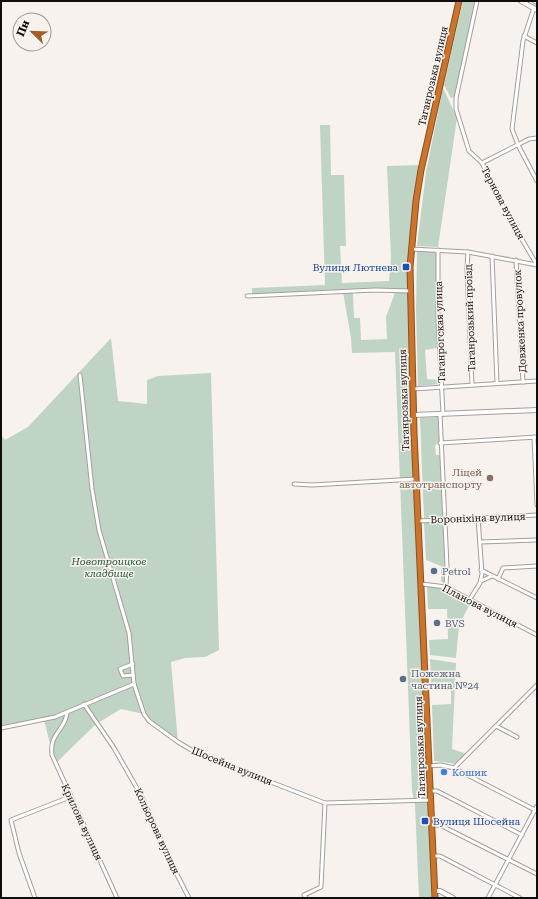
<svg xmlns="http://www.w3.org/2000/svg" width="538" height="899" viewBox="0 0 538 899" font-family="'Roboto Serif',serif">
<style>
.green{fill:#bfd4c5;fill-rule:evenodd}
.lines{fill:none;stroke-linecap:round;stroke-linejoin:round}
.street-casing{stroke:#a49e9b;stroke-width:5}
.secondary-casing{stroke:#a49e9b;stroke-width:6}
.highway-casing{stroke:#8a5020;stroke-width:7}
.street{stroke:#fff;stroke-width:3}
.secondary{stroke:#fff;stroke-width:4}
.highway{stroke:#cc742b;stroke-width:5}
.transit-dot{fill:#1a4fb4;stroke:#f8f2ee;stroke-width:1.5}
.education-dot{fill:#8d6e63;stroke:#f8f2ee;stroke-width:1.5}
.service-dot{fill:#5c6f8a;stroke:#f8f2ee;stroke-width:1.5}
.shop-dot{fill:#3f7fe0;stroke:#f8f2ee;stroke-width:1.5}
.labels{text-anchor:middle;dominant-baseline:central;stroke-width:3;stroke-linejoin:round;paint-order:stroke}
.street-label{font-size:10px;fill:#100e0d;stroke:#f8f2ee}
.transit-label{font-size:10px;fill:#164399;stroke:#f8f2ee;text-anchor:end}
.education-label{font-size:10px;fill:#785e54;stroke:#f8f2ee;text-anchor:end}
.park-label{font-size:10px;font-style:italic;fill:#205434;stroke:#f8f2ee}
.service-label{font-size:10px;fill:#4e5e75;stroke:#f8f2ee;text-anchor:start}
.shop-label{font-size:10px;fill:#366cbe;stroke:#f8f2ee;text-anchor:start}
</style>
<rect width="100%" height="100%" fill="#f8f2ee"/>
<g class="green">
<path d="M463,1h13l-21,96 -4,1 -7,-13z"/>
<path d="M443,88l14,30 -19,129 -21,-1 9,-74z"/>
<path d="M320,125h10l1,50h13l2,71h-6l2,37 47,-2 2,-23 -4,-92 33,-1 -11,82 -1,64 25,587h-14l-4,-93 -3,-14 -17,-439 -43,1 -1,-15 -8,-46 -91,4v-8l73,-3zM396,290l-10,27 1,22 -26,1 -1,-22h-6l-1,-26z"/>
<path d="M417,250l21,1 1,94 -1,3 -13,2 2,29 13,1v4l-22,2 -2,-75z"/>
<path d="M111,338l7,63 29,3v-24l11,-4 53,-3 8,277 -14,7 -20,1 -14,4 7,80 -23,-15 -11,-13 -23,-5 -25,15 -41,40 -11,-44 -43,8v-293l4,5 23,-13z"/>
<path d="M438,417l1,24 -4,5 1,9h4l3,62 -19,1 -4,-100z"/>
<path d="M443,521l3,57 -1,4h-4v-16l-15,-6 -2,-38z"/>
<path d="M427,585l14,2 30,15 -12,23 -3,33 -26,-3 -1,-15 19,-1 -1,-30h-19z"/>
<path d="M430,659l26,4 -4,86 15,5 -10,10 -23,-3 -2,-56 19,-1v-22l-20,1z"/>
</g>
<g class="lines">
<defs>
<g id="street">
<path d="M477,1l-21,97v11l13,42 13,12 25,51 30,51"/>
<path d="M534,8l-11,33 -11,88 6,16 19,36"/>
<path d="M524,36l13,7"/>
<path d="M482,163l47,-24 8,-1"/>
<path d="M411,249l57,3 69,13"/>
<path d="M438,250v67l5,97"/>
<path d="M468,252l-1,17 5,115"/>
<path d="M492,256l5,127"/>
<path d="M516,260l7,122"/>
<path d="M247,296l128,-6 35,1"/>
<path d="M80,375l12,114 7,41 30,103 5,51 10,30 5,7 29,21 20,12 127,49 106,-3"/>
<path d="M413,389l124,-8"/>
<path d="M440,414l7,152 -1,21"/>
<path d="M534,437l3,68"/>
<path d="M440,443l97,-6"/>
<path d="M294,484l18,1 104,-6"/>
<path d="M419,521l118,-6"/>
<path d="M480,542l57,-2"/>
<path d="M481,570l56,28"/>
<path d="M498,579l5,-11 34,-2"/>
<path d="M481,581l11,-5"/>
<path d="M422,584l24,3 91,48"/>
<path d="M470,599l10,-16 2,-9 -4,-56"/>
<path d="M133,675l-10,1 -3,-7 13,-5"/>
<path d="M84,704l30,44 28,49 28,64 19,37"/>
<path d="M67,713c-2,18 -18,20 -15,42l65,143"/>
<path d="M496,726l21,11"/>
<path d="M1,728l54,-11 79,-33"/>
<path d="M429,766l12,-1 13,3 83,43"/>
<path d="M454,768l83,-83"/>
<path d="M430,791h7l85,44"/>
<path d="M431,824l11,2 95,48"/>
<path d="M433,856h7l80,42"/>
<path d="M35,898l-16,-45 -8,-33 59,-23"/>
<path d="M306,898l-2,-3 17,-8 4,-84"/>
<path d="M488,898l49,-92"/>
</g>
<g id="secondary">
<path d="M521,1l16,9"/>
<path d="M535,1l2,1"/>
<path d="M414,415l123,-5"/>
<path d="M435,891h5l13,7"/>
</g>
<path id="highway" d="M435,898l-21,-465 -4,-166 6,-66 5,-31 38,-169"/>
</defs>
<use href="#street" class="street-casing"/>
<use href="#secondary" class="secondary-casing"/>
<use href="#highway" class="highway-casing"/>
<use href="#street" class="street"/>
<use href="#secondary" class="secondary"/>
<use href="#highway" class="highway"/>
</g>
<g class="transit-dot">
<rect x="402" y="263" width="8" height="8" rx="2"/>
<rect x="421" y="817" width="8" height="8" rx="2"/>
</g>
<circle class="education-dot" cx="490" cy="478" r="4"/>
<g class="service-dot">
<circle cx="434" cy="571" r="4"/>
<circle cx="437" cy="623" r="4"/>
<circle cx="403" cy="679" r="4"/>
</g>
<circle class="shop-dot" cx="444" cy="772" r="4"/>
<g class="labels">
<g class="street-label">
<text transform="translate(433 76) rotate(-77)">Таганрозька вулиця</text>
<text transform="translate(503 203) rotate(62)">Тернова вулиця</text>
<text transform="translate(470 318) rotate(-92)">Таганрозький проїзд</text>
<text transform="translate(520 321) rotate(-93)">Довженка провулок</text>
<text transform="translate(440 332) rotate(-92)">Таганрогская улица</text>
<text transform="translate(404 400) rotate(-92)">Таганрозька вулиця</text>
<text transform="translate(478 518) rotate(-2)">Вороніхіна вулиця</text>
<text transform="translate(480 606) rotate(27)">Планова вулиця</text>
<text transform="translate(420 747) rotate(-92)">Таганрозька вулиця</text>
<text transform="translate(232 766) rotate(22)">Шосейна вулиця</text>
<text transform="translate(82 822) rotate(65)">Крилова вулиця</text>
<text transform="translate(157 831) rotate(65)">Кольорова вулиця</text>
</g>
<g class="transit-label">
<text x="398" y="267">Вулиця Лютнева</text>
<text x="433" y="821" text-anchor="start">Вулиця Шосейна</text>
</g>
<g class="education-label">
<text x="482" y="472">Ліцей<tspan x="482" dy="12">автотранспорту</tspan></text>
</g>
<g class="park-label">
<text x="109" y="561">Новотроицкое<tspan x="109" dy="12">кладбище</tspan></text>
</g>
<g class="service-label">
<text x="442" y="571">Petrol</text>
<text x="445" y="623">BVS</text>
<text x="411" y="673">Пожежна<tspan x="411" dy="12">частина №24</tspan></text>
</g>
<g class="shop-label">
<text x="452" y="772">Кошик</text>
</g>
</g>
<rect width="538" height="899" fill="none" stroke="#100e0d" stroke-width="4"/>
<g transform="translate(32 32) rotate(293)"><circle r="19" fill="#f8f2ee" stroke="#9b9794"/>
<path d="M0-3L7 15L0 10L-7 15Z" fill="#a05f2a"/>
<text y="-6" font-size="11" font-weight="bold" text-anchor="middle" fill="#100e0d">Пн</text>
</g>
</svg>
